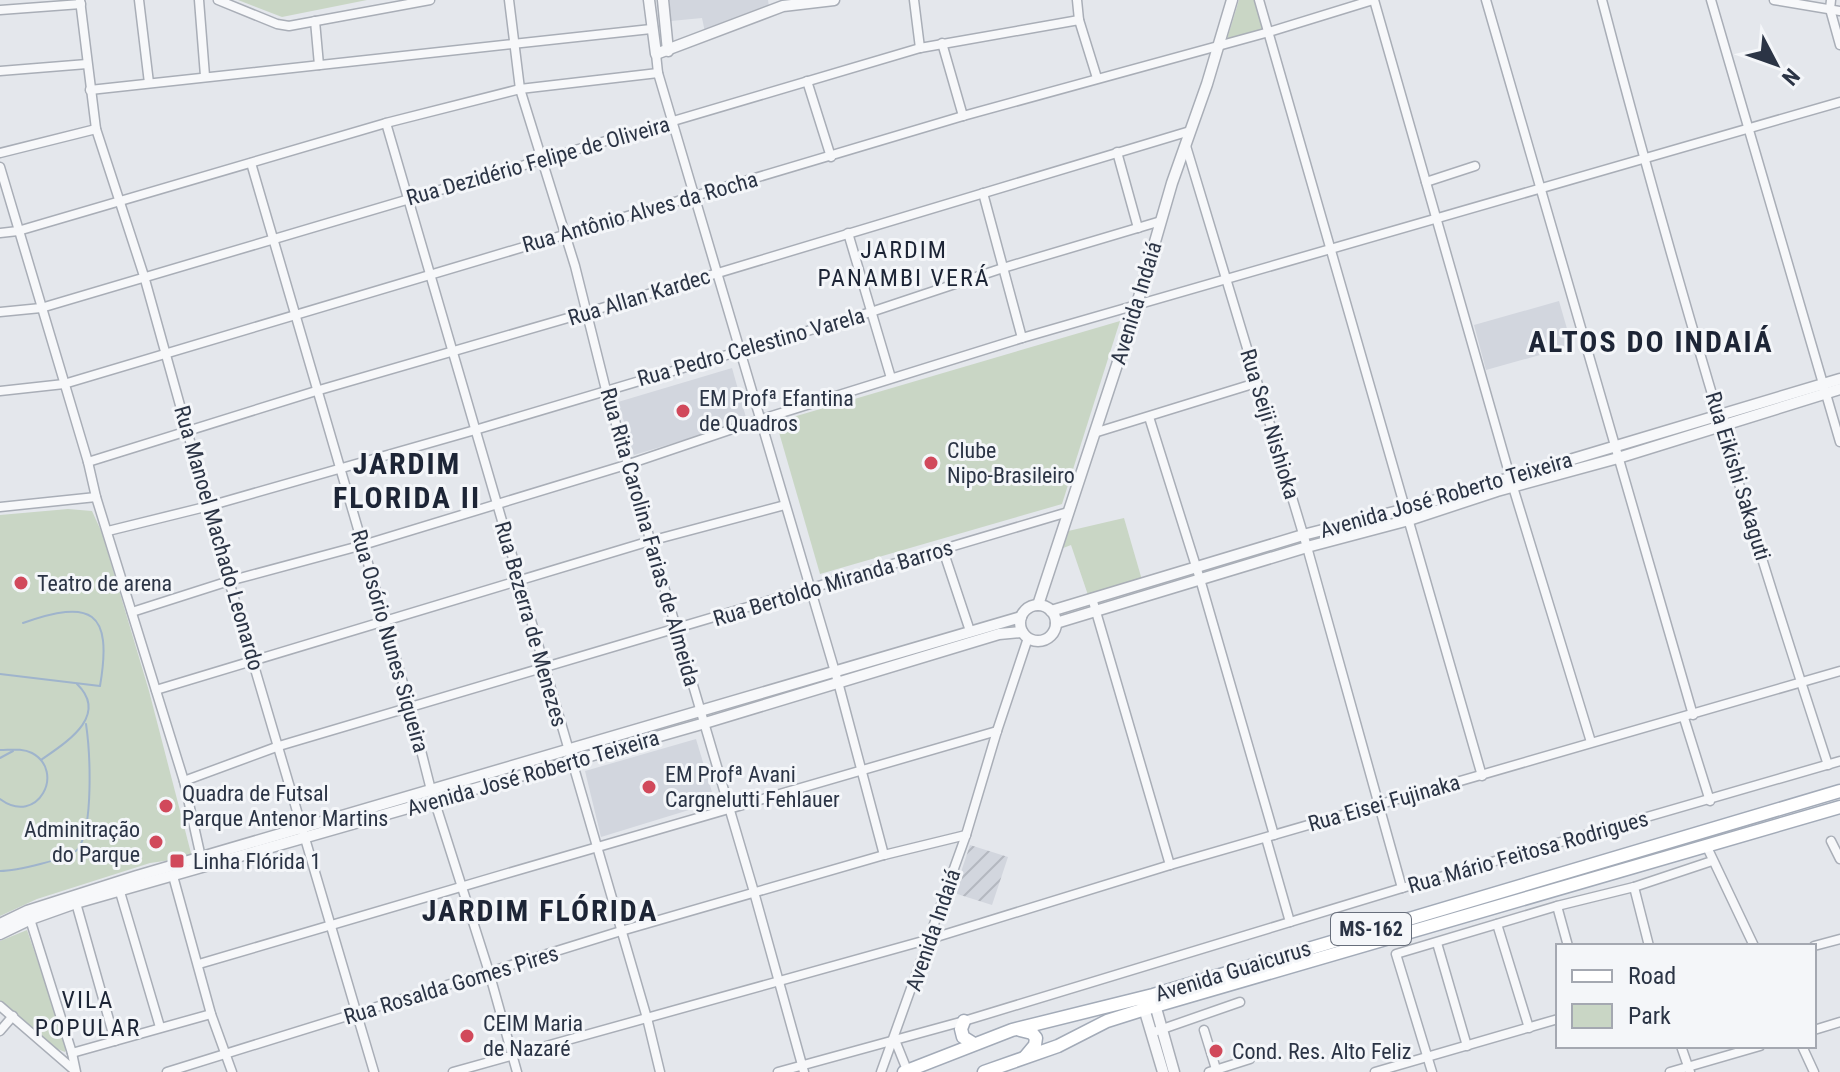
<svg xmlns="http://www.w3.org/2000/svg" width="1840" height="1072" viewBox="0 0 1840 1072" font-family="'Roboto Condensed',sans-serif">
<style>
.built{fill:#d2d6de}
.industrial{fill:url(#industrial-furrows)}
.park{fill:#c9d6c5}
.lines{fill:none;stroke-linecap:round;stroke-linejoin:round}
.stream{stroke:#9fb4cc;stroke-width:2}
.minor-casing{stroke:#a9aeb7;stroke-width:11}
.tertiary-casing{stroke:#a9aeb7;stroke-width:13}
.primary-casing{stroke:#a3abb8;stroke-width:15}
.minor{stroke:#f7f8fa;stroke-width:8}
.tertiary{stroke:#f7f8fa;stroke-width:10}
.primary{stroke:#fff;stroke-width:12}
.poi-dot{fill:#d1495b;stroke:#f4f6f9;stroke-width:3}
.labels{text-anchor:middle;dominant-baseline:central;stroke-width:6;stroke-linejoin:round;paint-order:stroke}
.shield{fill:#f4f6f9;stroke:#676e7b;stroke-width:2}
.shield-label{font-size:20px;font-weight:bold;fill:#2b3445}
.street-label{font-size:22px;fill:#2b3445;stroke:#f4f6f9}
.poi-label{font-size:22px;fill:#2b3445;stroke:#f4f6f9;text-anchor:start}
.neighbourhood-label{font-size:24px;letter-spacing:2px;fill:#1d2536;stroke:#f4f6f9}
.district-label{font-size:30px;font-weight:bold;letter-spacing:2px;fill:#1d2536;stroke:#f4f6f9}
</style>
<defs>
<pattern id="industrial-furrows" width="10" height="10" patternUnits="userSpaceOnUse" patternTransform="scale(2)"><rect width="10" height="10" fill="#d2d6de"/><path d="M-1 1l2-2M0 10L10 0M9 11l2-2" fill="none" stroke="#b4b8c0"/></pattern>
</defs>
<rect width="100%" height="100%" fill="#e4e7ec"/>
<g class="built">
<path d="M669,0h99l1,7 -64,25 -3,-14 -31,3z"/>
<path d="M1559,301l13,45 -86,24 -12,-45z"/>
<path d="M732,368l15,53 -113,34 -16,-53z"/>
<path d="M696,739l19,63 -114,35 -16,-66z"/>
</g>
<path class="industrial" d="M970,845l38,12 -16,48 -38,-12z"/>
<g class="park">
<path d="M238,0h129l-85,17z"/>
<path d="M1239,0h16l9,29 -37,10z"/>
<path d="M1120,321l-58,183 -242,70 -44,-152z"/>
<path d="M68,509l24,2 10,22 47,158 43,166 -42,6 -113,36 -37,17v-401z"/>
<path d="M1124,518l18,62 -54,15 -17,-50 -13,5 6,-18z"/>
<path d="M27,930l40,116 -2,6 -10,-4 -55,-46v-61z"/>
</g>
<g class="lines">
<g class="stream">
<path d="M0,674l100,12c13,-76 -9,-87 -77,-63"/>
<path d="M0,750c11,0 22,-2 32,3 34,18 6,74 -32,46"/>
<path d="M0,758l13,-7"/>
<path d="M41,760c24,-17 69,-44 36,-76"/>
<path d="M0,871c14,0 70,-12 78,-22 16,-23 12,-98 8,-125"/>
</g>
<defs>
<g id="minor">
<path d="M80,0l16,129 48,147 85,305 145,491"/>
<path d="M139,0l10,83"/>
<path d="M199,0l6,76"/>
<path d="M218,0l59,24 12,2 141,-26"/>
<path d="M509,0l11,89 55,177 31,124 148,502 50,180"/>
<path d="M914,0l6,48"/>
<path d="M1077,0l2,20 18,58"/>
<path d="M1259,0l223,776"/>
<path d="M1374,0l139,487 78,255"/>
<path d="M1486,0l207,715"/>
<path d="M1602,0c67,257 143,512 226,765"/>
<path d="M1711,0l129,442"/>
<path d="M1774,0l66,11"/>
<path d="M1831,0l-1,9 10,36"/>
<path d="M0,10l81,-6"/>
<path d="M315,21l4,44"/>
<path d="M942,43l21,73"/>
<path d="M656,54l2,19 180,609 46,173"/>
<path d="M0,71l87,-7"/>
<path d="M807,81l24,76"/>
<path d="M90,90l561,-61"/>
<path d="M386,123l261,895 13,54"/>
<path d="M1186,146l121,401 95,341"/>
<path d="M1117,152l21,76"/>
<path d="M0,153l96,-24"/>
<path d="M251,163l159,544 21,83 58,182 28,100"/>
<path d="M0,167l88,295 8,35 88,284 18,81"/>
<path d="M1426,182l49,-16"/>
<path d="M983,193l39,145"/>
<path d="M0,233l18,-2 368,-108 134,-34 138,-16"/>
<path d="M848,233l43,145"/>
<path d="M0,312l41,-4 879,-260 159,-28"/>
<path d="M0,391l64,-7 899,-268 306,-84 104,-32"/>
<path d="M1149,417l51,162 74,256"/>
<path d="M1094,433l162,-50"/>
<path d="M88,462l228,-71 269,-78 605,-182"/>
<path d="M0,507l96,-10"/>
<path d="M108,531l101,-25 266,-76 396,-118 132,-44 158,-47"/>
<path d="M943,550l27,81"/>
<path d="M1092,598l78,267"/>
<path d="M132,612l97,-31 134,-36 266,-81 133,-45 260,-81 818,-236"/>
<path d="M156,690l494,-149 135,-36"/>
<path d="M1684,718l26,83"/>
<path d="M184,781l95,-35 789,-234"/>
<path d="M1266,838l24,84"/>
<path d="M1831,841l9,18"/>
<path d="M1706,845l48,101"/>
<path d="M173,876l38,138 21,58"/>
<path d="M1634,887l15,59"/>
<path d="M120,892l40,135"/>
<path d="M76,903l39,138"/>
<path d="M1557,906l11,40"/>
<path d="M29,916l43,137 4,19"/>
<path d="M1497,924l32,104"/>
<path d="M1437,943l30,103"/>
<path d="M1814,946l26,-7"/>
<path d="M199,964c266,-78 531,-157 798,-233"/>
<path d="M0,1006l74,64"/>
<path d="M1204,1030l12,39"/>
<path d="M1814,1030l26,-8"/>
<path d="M0,1031l13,-15"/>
<path d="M1151,1033l89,-31"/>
<path d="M895,1040l12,30"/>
<path d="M1681,1046l9,26"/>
<path d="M1802,1046l12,26"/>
<path d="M72,1053l139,-39"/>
<path d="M167,1072l454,-141 263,-76 82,-20"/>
<path d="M453,1072l477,-133 240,-74 670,-194"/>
<path d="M778,1072l186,-51 438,-133 438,-127"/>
<path d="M881,1072l85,-237 31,-104 31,-93"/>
<path d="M1209,1072l41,-13"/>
<path d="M1375,1072l183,-53"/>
<path d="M1432,1072l-36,-118 161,-48 77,-19 78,-26"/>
<path d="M1670,1072l90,-26"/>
</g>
<g id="tertiary">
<path d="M649,0l7,54 127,-48 51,-6"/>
<path d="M663,0l5,51"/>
<path d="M1038,605l99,-301 35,-121 35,-99 25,-84"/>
<circle cx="1038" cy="623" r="18"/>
<path d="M1051,611l252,-76 103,-26 434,-130"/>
<path d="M1056,623l251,-76 102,-27 88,-29 121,-33 222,-69"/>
<path d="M0,924l27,-13 110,-35 884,-259"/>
<path d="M0,934l31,-15 45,-16 629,-180 294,-89 23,-2"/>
<path d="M1154,1001l20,71"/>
<path d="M1143,1005l20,67"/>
</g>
<g id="primary">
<path d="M964,1021l-3,8 2,8 11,7"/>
<path d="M1020,1030l12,3 4,5 -1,7 -10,12"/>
<path d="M904,1072l108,-42 141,-35 687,-204"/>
<path d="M984,1072l74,-26 49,-25 38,-12 695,-202"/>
</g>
</defs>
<use href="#minor" class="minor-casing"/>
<use href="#tertiary" class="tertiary-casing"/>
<use href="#primary" class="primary-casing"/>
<use href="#minor" class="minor"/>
<use href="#tertiary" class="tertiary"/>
<use href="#primary" class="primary"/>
</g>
<g class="poi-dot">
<circle cx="683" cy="411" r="8"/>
<circle cx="931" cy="463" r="8"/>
<circle cx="21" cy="583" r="8"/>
<circle cx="649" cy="787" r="8"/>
<circle cx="166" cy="806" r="8"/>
<circle cx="156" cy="842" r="8"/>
<rect x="169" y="853" width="16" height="16" rx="4"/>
<circle cx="467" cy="1036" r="8"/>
<circle cx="1216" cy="1051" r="8"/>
</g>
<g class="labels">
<rect class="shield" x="1331" y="913" width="80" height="32" rx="6"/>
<g class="shield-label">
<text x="1371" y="929">MS-162</text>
</g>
<g class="street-label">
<text transform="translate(538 161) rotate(-16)">Rua Dezidério Felipe de Oliveira</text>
<text transform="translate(640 212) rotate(-16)">Rua Antônio Alves da Rocha</text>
<text transform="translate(639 297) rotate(-17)">Rua Allan Kardec</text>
<text transform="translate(1136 303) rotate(-73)">Avenida Indaiá</text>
<text transform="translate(751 347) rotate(-16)">Rua Pedro Celestino Varela</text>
<text transform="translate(1270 424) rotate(73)">Rua Seiji Nishioka</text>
<text transform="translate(1738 476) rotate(73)">Rua Eikishi Sakaguti</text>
<text transform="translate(1446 495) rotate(-16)">Avenida José Roberto Teixeira</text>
<text transform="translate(650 537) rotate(74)">Rua Rita Carolina Farias de Almeida</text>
<text transform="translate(219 538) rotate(74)">Rua Manoel Machado Leonardo</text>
<text transform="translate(833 583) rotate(-17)">Rua Bertoldo Miranda Barros</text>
<text transform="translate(531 624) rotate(74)">Rua Bezerra de Menezes</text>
<text transform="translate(390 641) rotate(74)">Rua Osório Nunes Siqueira</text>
<text transform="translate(533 773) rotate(-16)">Avenida José Roberto Teixeira</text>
<text transform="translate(1384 803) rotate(-16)">Rua Eisei Fujinaka</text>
<text transform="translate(1528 852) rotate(-16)">Rua Mário Feitosa Rodrigues</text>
<text transform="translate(933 930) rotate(-71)">Avenida Indaiá</text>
<text transform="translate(1233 971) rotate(-17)">Avenida Guaicurus</text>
<text transform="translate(451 985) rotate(-17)">Rua Rosalda Gomes Pires</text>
</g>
<g class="poi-label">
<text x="699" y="398">EM Profª Efantina<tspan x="699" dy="25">de Quadros</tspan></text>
<text x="947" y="450">Clube<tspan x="947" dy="25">Nipo-Brasileiro</tspan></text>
<text x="37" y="583">Teatro de arena</text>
<text x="665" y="774">EM Profª Avani<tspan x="665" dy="25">Cargnelutti Fehlauer</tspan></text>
<text x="182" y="793">Quadra de Futsal<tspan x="182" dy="25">Parque Antenor Martins</tspan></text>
<text x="140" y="829" text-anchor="end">Adminitração<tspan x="140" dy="25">do Parque</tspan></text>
<text x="193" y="861">Linha Flórida 1</text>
<text x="483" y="1023">CEIM Maria<tspan x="483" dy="25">de Nazaré</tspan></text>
<text x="1232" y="1051">Cond. Res. Alto Feliz</text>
</g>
<g class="neighbourhood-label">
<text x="904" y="250">JARDIM<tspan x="904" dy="28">PANAMBI VERÁ</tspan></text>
<text x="88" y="1000">VILA<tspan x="88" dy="28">POPULAR</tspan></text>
</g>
<g class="district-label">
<text x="1651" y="341">ALTOS DO INDAIÁ</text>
<text x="407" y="463">JARDIM<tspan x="407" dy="34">FLORIDA II</tspan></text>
<text x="540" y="910">JARDIM FLÓRIDA</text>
</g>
</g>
<rect x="1556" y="944" width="260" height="104" fill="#f4f6f9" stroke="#a4a8b1" stroke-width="2"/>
<rect x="1572" y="970" width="40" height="12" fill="#ffffff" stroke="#a4a8b1" stroke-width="2"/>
<text x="1628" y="984" font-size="24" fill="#2b3445">Road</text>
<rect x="1572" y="1004" width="40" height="24" fill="#c9d6c5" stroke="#a4a8b1" stroke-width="2"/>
<text x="1628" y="1024" font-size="24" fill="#2b3445">Park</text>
<g transform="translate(1776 64) rotate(131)" stroke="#f4f6f9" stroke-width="6" paint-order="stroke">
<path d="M0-6L14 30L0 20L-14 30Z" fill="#2b3445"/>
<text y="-12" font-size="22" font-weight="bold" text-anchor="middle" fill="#2b3445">N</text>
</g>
</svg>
